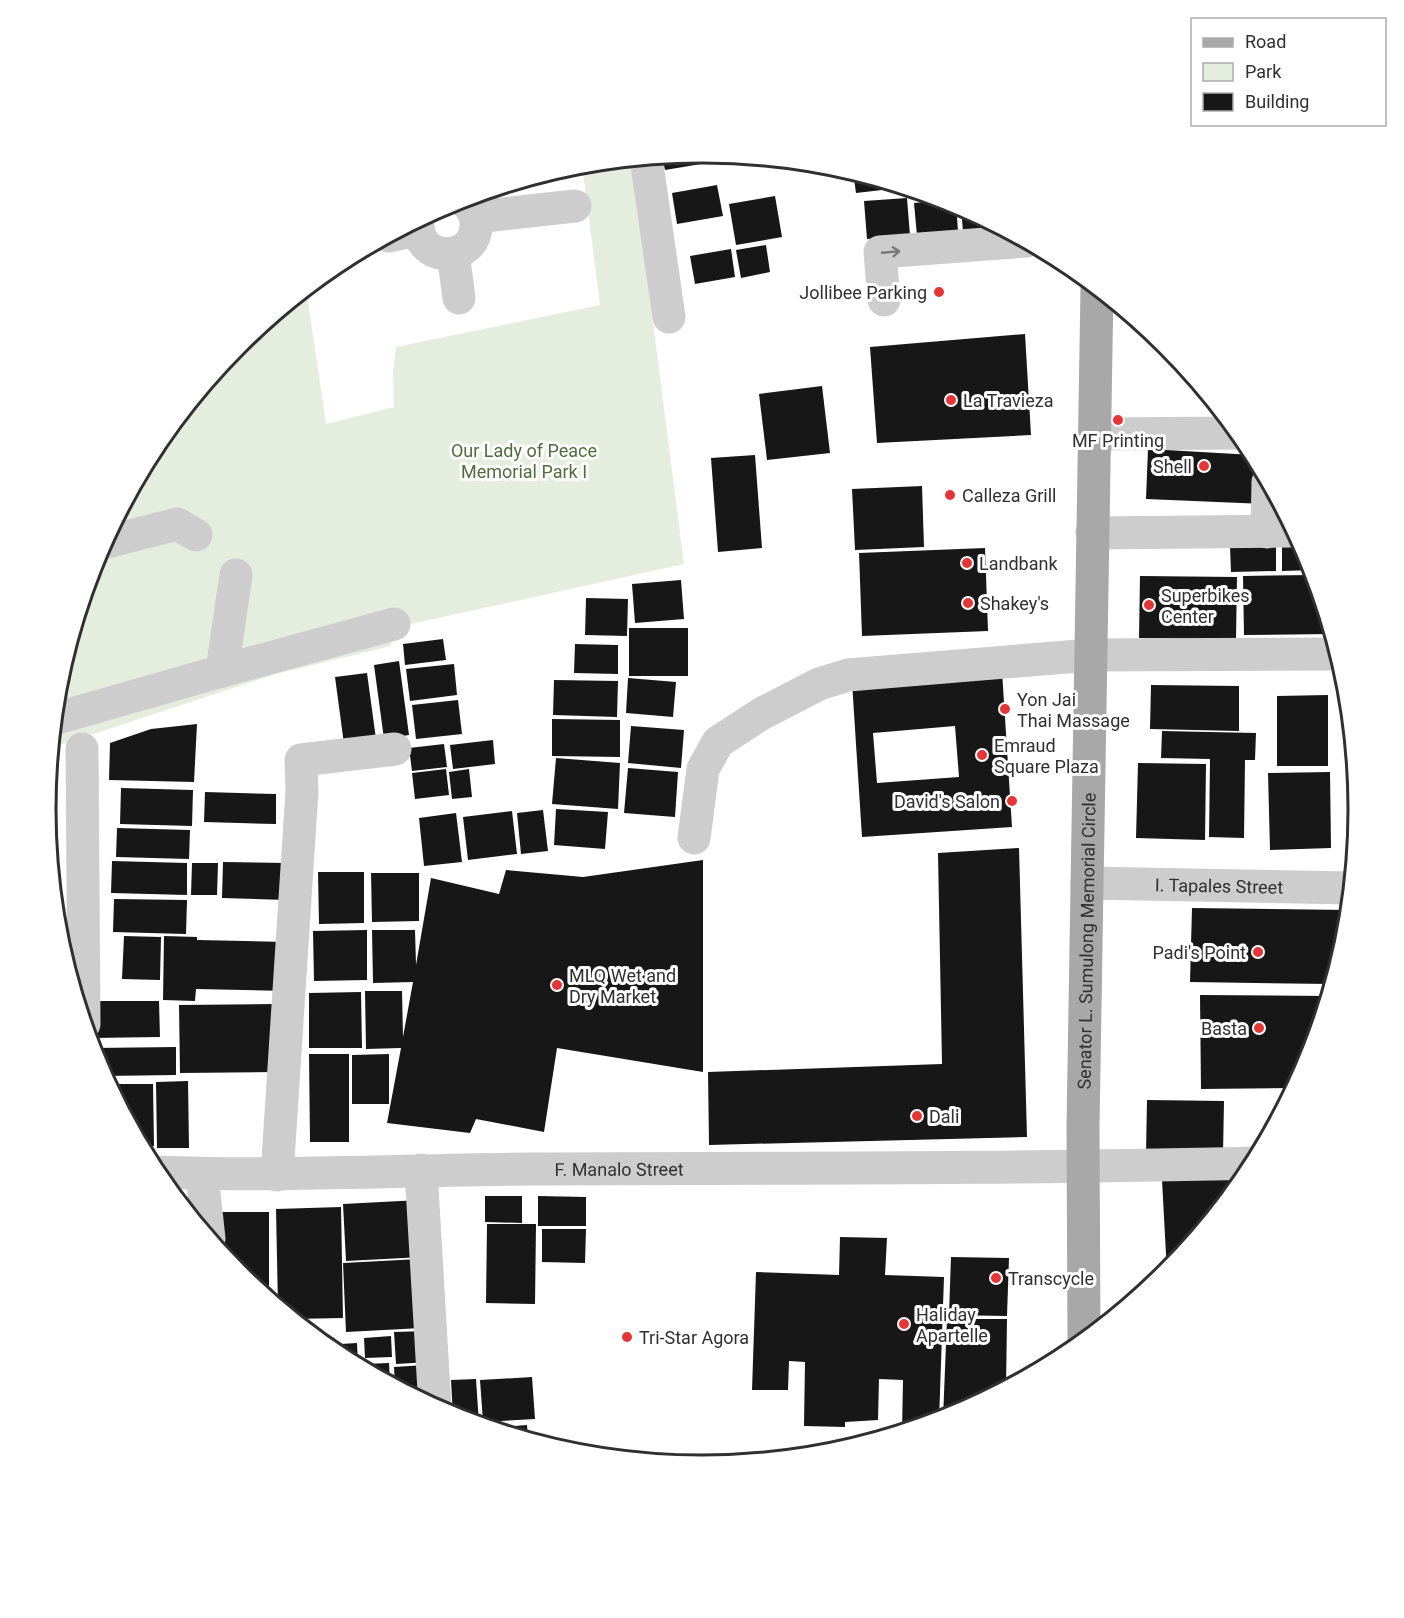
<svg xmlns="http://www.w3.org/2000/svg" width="1404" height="1618" viewBox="0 0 1404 1618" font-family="Roboto,sans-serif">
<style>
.green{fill:#e5edde}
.building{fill:#171717;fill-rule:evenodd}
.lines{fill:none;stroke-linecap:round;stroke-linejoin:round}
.minor{stroke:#cdcdcd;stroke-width:33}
.major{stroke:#a8a8a8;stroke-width:33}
.oneway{stroke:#777}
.poi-dot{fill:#e43636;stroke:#fff;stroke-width:2}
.labels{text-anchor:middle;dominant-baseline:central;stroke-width:6;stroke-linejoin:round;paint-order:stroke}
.poi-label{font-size:18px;fill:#303030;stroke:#fff;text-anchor:start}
.park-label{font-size:18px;fill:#506c3d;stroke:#fff}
.street-label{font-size:18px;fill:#303030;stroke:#fff}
.rim{fill:none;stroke:#303030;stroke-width:3}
</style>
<rect width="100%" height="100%" fill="#fff"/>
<path class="green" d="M632,159l52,405 -296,65 3,17 -115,28 -225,74 7,-68 37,-123 61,-113 82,-100 68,-56 20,136 68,-17 -1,-32 3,-28 204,-42 -18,-141z"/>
<g class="building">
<path d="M702,152l10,1 1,9 -48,8 -3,-14z"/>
<path d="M853,171l46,15v2l-43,5z"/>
<path d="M717,185l6,31 -46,8 -5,-31z"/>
<path d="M775,196l7,41 -46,8 -7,-41z"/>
<path d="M907,198l3,38 -43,3 -3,-38z"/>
<path d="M947,200l9,3 2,28 -41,5 -3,-33z"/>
<path d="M961,206l42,22 -40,4z"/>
<path d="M766,245l4,27 -29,6 -5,-28z"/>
<path d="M731,249l4,28 -40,7 -5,-28z"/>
<path d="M1025,334l6,101 -154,8 -7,-96z"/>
<path d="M822,386l8,67 -63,7 -8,-66z"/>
<path d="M1148,449l106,6 12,22 -1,27 -119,-5z"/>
<path d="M755,455l7,93 -44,4 -7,-94z"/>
<path d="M922,486l2,61 -69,3 -3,-61z"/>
<path d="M1299,539l10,19 4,12 -31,1v-31z"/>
<path d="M1276,545v26l-45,1 -1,-26z"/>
<path d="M985,548l3,83 -126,5 -3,-83z"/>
<path d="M1314,575l18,59 -88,1 -1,-59z"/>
<path d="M1140,576l97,1 -1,62 -97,-1z"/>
<path d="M681,580l3,39 -49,4 -3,-39z"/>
<path d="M586,598l42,1 -1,37 -42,-1z"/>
<rect x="629" y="628" width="59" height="48"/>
<path d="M443,639l3,21 -41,5 -2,-21z"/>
<path d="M575,644l43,1v29l-44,-1z"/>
<path d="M399,661l10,74 -25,4 -10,-74z"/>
<path d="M454,664l3,31 -47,6 -4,-32z"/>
<path d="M1002,671l10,156 -150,10 -10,-155zM955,726l4,51 -82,6 -4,-50z"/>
<path d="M1339,672h5l5,33 -10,1z"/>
<path d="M367,673l9,66 -32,5 -9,-67z"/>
<path d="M628,678l48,4 -3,35 -47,-4z"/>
<path d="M554,680l64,1 -1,36 -64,-2z"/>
<path d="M1151,685l88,1v45l-89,-2z"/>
<path d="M1328,695v71h-51v-70z"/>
<path d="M458,700l4,34 -46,5 -4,-34z"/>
<path d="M552,719l68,1v37l-68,-1z"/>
<path d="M197,724l-3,58 -85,-2 1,-37 41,-14z"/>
<path d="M631,726l53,4 -3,38 -53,-5z"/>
<path d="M1162,731l94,2 -1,27h-10l-1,78 -35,-1 1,-78 -49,-1z"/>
<path d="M493,740l2,24 -42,5 -3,-24z"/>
<path d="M444,744l3,23 -35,4 -3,-23z"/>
<path d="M556,758l64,5 -2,46 -66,-5z"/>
<path d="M1138,763l68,1 -1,76 -69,-2z"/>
<path d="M628,768l50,4 -3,45 -51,-4z"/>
<path d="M446,769l3,26 -34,4 -3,-26z"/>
<path d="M469,769l3,28 -20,2 -3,-27z"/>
<path d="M1330,772l1,76 -61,2 -2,-77z"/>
<path d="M121,788l72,2 -1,36 -72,-2z"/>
<path d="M205,792l71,2v30l-72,-2z"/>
<path d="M556,809l52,3 -3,37 -51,-4z"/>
<path d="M543,810l5,41 -27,3 -4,-41z"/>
<path d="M512,811l5,43 -49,6 -5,-43z"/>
<path d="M456,813l6,49 -38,4 -5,-48z"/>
<path d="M117,828l73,2 -1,29 -73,-2z"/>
<path d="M1019,848l8,289 -318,8 -1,-73 234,-8 -4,-211z"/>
<path d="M703,860v212l-146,-24 -13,84 -68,-13 -6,14 -83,-10 14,-75 -35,1 -1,-58h37l1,46 10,-55 -40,1 -1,-53h43l1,35 15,-87 68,16 7,-24 77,7z"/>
<path d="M112,861l75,2v32l-76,-2z"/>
<path d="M223,862l65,1 -1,37 -65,-2z"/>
<path d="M192,863h26l-1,32h-26z"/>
<path d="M318,872h46v51l-45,1z"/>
<path d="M371,873h48v48l-47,1z"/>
<path d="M114,899l73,1 -1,34 -73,-2z"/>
<path d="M1192,908l157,2 -3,28 -14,46 -142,-2z"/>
<path d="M367,930v50l-53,1 -1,-50z"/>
<path d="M124,936l37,1 -1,43 -38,-1z"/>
<path d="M164,936l33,1v3l90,2 -1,49 -90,-2 -1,12 -32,-1z"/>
<path d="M361,992l1,56h-53v-55z"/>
<path d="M1200,995l128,1 -19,65 -15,27 -93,1z"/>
<path d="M91,1001h68l1,36 -68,1z"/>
<path d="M275,1004l1,68 -96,1 -1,-68z"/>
<path d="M176,1047v28l-73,1 -9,-18v-10z"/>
<path d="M309,1054h40v88h-39z"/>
<path d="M389,1054v50h-37v-49z"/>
<path d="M188,1081l1,67h-32l-1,-66z"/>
<path d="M112,1084h41l1,62h-13l-29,-54z"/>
<path d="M1147,1100l77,1 -1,53 -77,-1z"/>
<path d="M1235,1176v14l-68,83 -5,-93z"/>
<path d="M485,1196h37v27l-37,-1z"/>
<path d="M538,1196l48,1v29h-48z"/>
<path d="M420,1200l3,57 -77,4 -3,-57z"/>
<path d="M341,1207l2,111 -50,1 -15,-12 -2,-98z"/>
<path d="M221,1212h48v88l-32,-27 -16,-19z"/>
<path d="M487,1224h49l-1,80 -49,-1z"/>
<path d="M542,1229h44l-1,34 -43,-1z"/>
<path d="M840,1237l47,1 -2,37 59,2 -5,144 -37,11 1,-52 -24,-1 -1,41 -33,2v5l-41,-1 1,-64 -16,-1 -1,29h-36l4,-118 83,3z"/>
<path d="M951,1257l58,1 -2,58 -58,-1z"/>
<path d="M419,1259l3,69 -76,4 -3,-69z"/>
<path d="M947,1319h60l-1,69 -53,28 -10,3z"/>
<path d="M427,1331l2,31 -33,2 -2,-32z"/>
<path d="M391,1336l1,21 -27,1 -1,-20z"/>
<path d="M357,1343l1,23 -21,-11 -13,-10z"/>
<path d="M389,1363l1,21 -25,-14v-6z"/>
<path d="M425,1365l2,38 -32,-17 -1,-19z"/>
<path d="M532,1377l3,42 -52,3 -3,-42z"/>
<path d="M476,1379l3,45h-2l-24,-7 -2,-37z"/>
<path d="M527,1425l1,14 -38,-11z"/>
</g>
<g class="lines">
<g class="minor">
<path d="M646,158l23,159"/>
<path d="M476,217l99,-11"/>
<path d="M418,220c-4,45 61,44 58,2 -1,-10 -6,-18 -15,-23"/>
<path d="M388,236l29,-6"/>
<path d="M453,253l6,45"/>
<path d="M884,300l-4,-48 146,-11"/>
<path d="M1094,434l145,-1"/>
<path d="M1267,532l1,-50"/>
<path d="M1092,533l203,-2"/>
<path d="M103,543l74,-19 19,11"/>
<path d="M222,671l14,-96"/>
<path d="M54,719l168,-48 172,-47"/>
<path d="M82,749l2,275"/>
<path d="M694,838l9,-69 15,-27 43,-28 58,-30 29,-9 243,-20 247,-1"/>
<path id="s1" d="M1087,883l264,5"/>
<path d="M421,1170l14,238"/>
<path id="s2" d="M155,1172c125,5 250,-2 375,-3 242,-1 483,0 724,-6"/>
<path d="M202,1174l7,65"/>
<path d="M277,1175l25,-384 -1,-31 94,-11"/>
</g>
<path class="major" id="s3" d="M1084,1341l-1,-214 14,-839"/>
</g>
<defs><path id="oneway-shaft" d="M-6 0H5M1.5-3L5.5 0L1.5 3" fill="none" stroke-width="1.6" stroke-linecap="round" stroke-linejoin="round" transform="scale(1.5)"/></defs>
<use class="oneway" href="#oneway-shaft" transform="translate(891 252) rotate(-5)"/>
<g class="poi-dot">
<circle cx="939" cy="292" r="6"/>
<circle cx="951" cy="400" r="6"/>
<circle cx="1118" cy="420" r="6"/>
<circle cx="1204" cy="466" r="6"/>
<circle cx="950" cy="495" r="6"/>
<circle cx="967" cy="563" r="6"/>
<circle cx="968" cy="603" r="6"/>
<circle cx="1149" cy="605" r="6"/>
<circle cx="1005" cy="709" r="6"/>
<circle cx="982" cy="755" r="6"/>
<circle cx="1012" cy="801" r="6"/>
<circle cx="1258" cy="952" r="6"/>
<circle cx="557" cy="985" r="6"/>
<circle cx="1259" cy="1028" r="6"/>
<circle cx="917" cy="1116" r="6"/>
<circle cx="996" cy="1278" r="6"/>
<circle cx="904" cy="1324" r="6"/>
<circle cx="627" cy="1337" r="6"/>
</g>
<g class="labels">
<g class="poi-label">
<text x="927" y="292" text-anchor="end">Jollibee Parking</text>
<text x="963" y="400">La Travieza</text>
<text x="1118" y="440" text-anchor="middle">MF Printing</text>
<text x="1192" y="466" text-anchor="end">Shell</text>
<text x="962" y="495">Calleza Grill</text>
<text x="979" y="563">Landbank</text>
<text x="1161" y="595">Superbikes<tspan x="1161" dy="21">Center</tspan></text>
<text x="980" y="603">Shakey's</text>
<text x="1017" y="699">Yon Jai<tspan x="1017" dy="21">Thai Massage</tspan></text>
<text x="994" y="745">Emraud<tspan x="994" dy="21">Square Plaza</tspan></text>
<text x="1000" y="801" text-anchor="end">David's Salon</text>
<text x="1246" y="952" text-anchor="end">Padi's Point</text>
<text x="569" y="975">MLQ Wet and<tspan x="569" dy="21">Dry Market</tspan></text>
<text x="1247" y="1028" text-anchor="end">Basta</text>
<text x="929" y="1116">Dali</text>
<text x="1008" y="1278">Transcycle</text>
<text x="916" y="1314">Haliday<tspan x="916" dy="21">Apartelle</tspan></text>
<text x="639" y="1337">Tri-Star Agora</text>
</g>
<g class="park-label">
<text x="524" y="450">Our Lady of Peace<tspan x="524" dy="21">Memorial Park I</tspan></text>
</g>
<g class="street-label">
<text stroke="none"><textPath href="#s1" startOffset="132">I. Tapales Street</textPath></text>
<text stroke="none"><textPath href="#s3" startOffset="400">Senator L. Sumulong Memorial Circle</textPath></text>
<text stroke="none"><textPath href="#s2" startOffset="464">F. Manalo Street</textPath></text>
</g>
</g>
<path d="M0 0H1404V1618H0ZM56 809a646 646 0 1 1 1292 0a646 646 0 1 1-1292 0Z" fill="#fff" fill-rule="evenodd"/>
<path class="rim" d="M56 809a646 646 0 1 1 1292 0a646 646 0 1 1-1292 0Z"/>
<rect x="1191" y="18" width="195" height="108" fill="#ffffff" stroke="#acacac" stroke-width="1.5"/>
<rect x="1203" y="38" width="30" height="9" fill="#a8a8a8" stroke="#acacac" stroke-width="1.5"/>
<text x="1245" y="48" font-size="18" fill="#303030">Road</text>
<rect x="1203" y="63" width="30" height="18" fill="#e5edde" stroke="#acacac" stroke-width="1.5"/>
<text x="1245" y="78" font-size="18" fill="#303030">Park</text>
<rect x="1203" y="93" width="30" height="18" fill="#171717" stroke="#acacac" stroke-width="1.5"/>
<text x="1245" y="108" font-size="18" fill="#303030">Building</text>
</svg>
